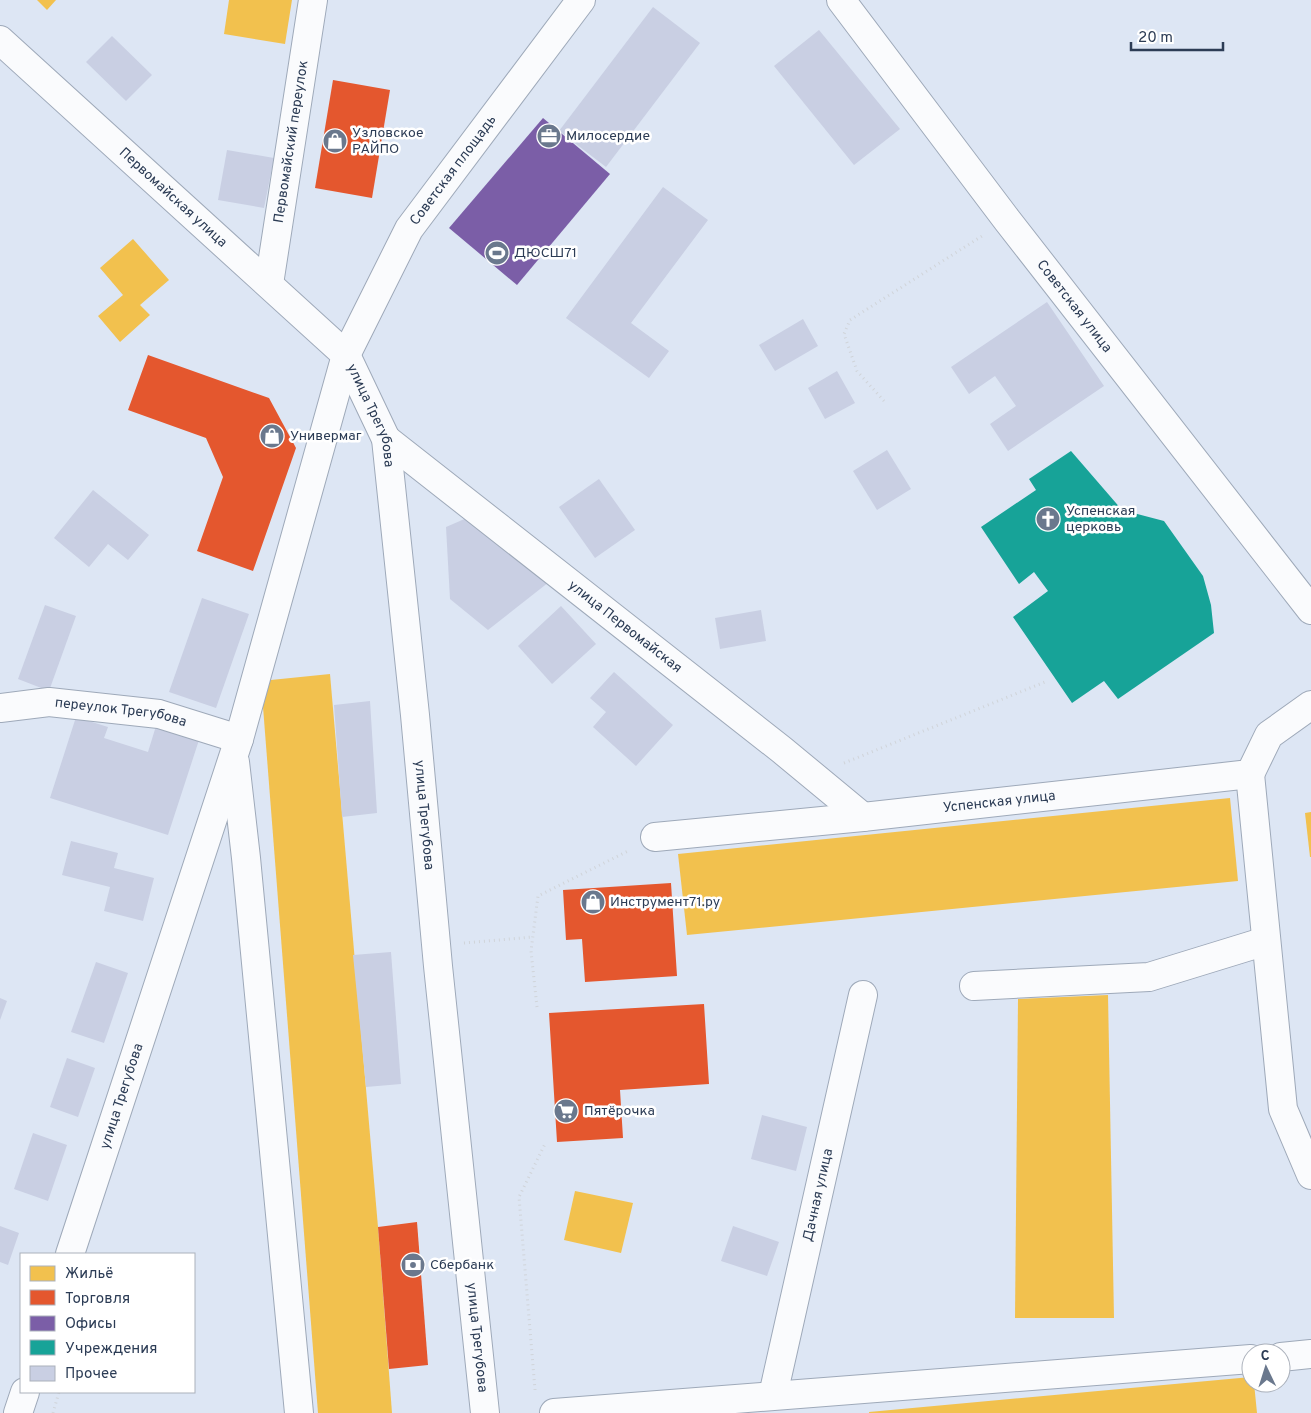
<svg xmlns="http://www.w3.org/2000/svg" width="1311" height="1413" viewBox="0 0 1311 1413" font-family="Overpass,sans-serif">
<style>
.homes{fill:#f2c14e}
.shops{fill:#e4572e}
.offices{fill:#7b5ea7}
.public{fill:#17a398}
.building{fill:#c9cfe3}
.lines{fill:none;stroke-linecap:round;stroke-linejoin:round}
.minor-casing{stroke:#9ea9b9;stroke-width:30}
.path{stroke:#d0d4d9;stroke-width:3;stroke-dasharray:1 4;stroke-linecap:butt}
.minor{stroke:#fafbfd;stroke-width:28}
.labels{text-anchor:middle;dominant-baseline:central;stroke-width:5;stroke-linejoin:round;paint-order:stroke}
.poi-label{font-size:14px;fill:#2c3c55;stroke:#fff;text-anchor:start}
.street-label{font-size:14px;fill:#2c3c55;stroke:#fff}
</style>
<rect width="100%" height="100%" fill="#dde6f4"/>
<g class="homes">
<path d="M37,0h19l-9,10z"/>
<path d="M229,0h63l-7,44 -61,-10z"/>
<path d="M133,239l36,41 -29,25 10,10 -30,27 -22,-26 25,-21 -23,-27z"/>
<path d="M330,674l48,553 14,186h-74l-57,-732z"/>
<path d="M1230,798l8,83 -551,54 -9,-81z"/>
<path d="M1311,812v45h-1l-5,-44z"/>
<path d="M1108,995l6,323h-99l3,-319z"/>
<path d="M575,1191l58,12 -12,50 -57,-13z"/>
<path d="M1251,1377v6h3l3,30h-388v-1z"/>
</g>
<g class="shops">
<path d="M333,80l57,10 -18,108 -57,-10z"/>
<path d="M148,355l121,43 27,50 -43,123 -56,-20 26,-74 -17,-39 -78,-28z"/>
<path d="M671,883l6,93 -92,6 -3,-43 -16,1 -3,-50z"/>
<path d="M704,1004l5,80 -89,6 3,48 -66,4 -8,-129z"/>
<path d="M417,1222l11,143 -39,4 -11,-142z"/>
</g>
<path class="offices" d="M543,118l67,56 -93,111 -68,-57z"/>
<path class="public" d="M1071,451l51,59 42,11 39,55 8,29 3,28 -96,66 -14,-18 -32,22 -59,-86 35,-26 -14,-19 -15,12 -38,-57 55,-37 -7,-11z"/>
<g class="building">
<path d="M653,7l47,36 -94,124 -47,-36z"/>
<path d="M819,30l81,99 -46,36 -80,-99z"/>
<path d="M112,36l40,39 -26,26 -40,-39z"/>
<path d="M227,150l47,8 -10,50 -46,-8z"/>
<path d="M663,187l45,33 -77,103 38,28 -20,27 -83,-60z"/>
<path d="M1047,302l57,84 -96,65 -18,-27 26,-18 -21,-30 -26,18 -18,-27z"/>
<path d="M803,319l15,27 -43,25 -16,-26z"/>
<path d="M837,371l18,32 -30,16 -17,-31z"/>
<path d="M887,450l24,39 -34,21 -24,-39z"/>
<path d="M599,479l36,51 -40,28 -36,-51z"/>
<path d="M93,490l56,45 -21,25 -20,-16 -19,23 -35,-29z"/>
<path d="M476,514l73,68 -61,48 -38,-31 -4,-72z"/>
<path d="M202,598l47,16 -33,94 -47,-16z"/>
<path d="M45,605l31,11 -27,75 -31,-12z"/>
<path d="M561,606l35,38 -44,40 -34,-38z"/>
<path d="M761,610l5,31 -46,8 -5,-31z"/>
<path d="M614,672l59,53 -37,41 -43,-39 13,-15 -16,-14z"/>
<path d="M370,701l7,112 -35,4 -8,-112z"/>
<path d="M76,717l32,10 -4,11 44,14 8,-26 43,14 -31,95 -118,-37z"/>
<path d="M71,841l47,12 -4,15 40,10 -11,43 -39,-10 6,-24 -48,-12z"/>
<path d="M391,952l10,132 -35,3 -13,-132z"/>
<path d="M96,962l32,11 -24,70 -33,-11z"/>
<path d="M0,998l7,3 -7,19z"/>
<path d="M67,1058l28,10 -17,49 -28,-10z"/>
<path d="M762,1115l45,12 -11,44 -45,-12z"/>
<path d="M33,1133l34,12 -19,56 -34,-12z"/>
<path d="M0,1226l19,7 -11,32 -8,-3z"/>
<path d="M733,1226l46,16 -12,34 -46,-15z"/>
</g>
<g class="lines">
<defs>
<g id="minor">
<path id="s1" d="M841,0l166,220 304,390"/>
<path id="s2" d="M0,40l346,315 40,84 29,276 23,251 47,447"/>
<path id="s3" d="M269,284l44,-284"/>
<path id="s4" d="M386,439l396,311 81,67"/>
<path id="s5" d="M0,708l49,-6 110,12 80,25"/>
<path d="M235,762l11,96 53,555"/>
<path d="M1250,774l33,335 28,66"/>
<path id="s6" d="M655,837l208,-20 387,-43 19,-39 42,-30"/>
<path d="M974,986l175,-9 117,-36"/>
<path id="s7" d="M70,1254l169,-515 107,-384 63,-126 172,-229"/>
<path d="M1281,1357l30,-3"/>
<path id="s8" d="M773,1395l90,-400"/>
<path d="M18,1413l7,-21"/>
<path d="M554,1413l697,-54"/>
</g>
</defs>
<use href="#minor" class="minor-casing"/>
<g class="path">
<path d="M884,401l-27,-30 -13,-37 6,-14 132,-84"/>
<path d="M844,763l201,-81"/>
<path d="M464,943l69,-6"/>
<path d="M537,1007l-6,-56 7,-55 92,-46"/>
<path d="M535,1390l-16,-193 26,-53"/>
<path d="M53,1413l6,-21"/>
</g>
<use href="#minor" class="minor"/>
</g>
<defs>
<symbol id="office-disc" viewBox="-11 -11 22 22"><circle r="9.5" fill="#6a788d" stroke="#fff"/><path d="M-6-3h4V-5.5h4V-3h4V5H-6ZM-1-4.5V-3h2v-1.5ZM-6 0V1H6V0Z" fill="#fff"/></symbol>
<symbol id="shop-disc" viewBox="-11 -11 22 22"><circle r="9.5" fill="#6a788d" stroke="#fff"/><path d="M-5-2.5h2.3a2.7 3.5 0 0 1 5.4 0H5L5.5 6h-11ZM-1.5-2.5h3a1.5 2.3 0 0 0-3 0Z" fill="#fff"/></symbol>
<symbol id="stadium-disc" viewBox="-11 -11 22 22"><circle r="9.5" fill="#6a788d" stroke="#fff"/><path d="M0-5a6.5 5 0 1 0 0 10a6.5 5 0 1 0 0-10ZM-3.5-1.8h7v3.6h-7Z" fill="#fff"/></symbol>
<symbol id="church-disc" viewBox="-11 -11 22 22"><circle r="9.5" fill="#6a788d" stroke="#fff"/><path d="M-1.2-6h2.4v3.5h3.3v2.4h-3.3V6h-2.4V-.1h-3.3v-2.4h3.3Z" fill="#fff"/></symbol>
<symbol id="supermarket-disc" viewBox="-11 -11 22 22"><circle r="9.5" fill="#6a788d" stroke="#fff"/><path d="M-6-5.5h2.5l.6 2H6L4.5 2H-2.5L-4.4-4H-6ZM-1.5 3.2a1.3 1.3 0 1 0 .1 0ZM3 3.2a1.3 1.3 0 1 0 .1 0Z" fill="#fff"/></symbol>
<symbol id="bank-disc" viewBox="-11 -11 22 22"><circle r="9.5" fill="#6a788d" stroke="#fff"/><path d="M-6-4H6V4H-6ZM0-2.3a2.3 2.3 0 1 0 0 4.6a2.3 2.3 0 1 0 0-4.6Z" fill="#fff"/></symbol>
</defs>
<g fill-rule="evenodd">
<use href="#office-disc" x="535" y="122" width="28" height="28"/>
<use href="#shop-disc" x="321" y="127" width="28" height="28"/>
<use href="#stadium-disc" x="483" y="239" width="28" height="28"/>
<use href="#shop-disc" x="258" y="422" width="28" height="28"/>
<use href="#church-disc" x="1034" y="505" width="28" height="28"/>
<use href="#shop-disc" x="579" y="888" width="28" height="28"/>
<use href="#supermarket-disc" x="552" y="1097" width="28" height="28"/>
<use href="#bank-disc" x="399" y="1251" width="28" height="28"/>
</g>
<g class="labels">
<g class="poi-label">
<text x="352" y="133">Узловское<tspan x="352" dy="16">РАЙПО</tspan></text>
<text x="566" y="136">Милосердие</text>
<text x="514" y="253">ДЮСШ71</text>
<text x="290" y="436">Универмаг</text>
<text x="1066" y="511">Успенская<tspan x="1066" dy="16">церковь</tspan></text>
<text x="610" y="902">Инструмент71.ру</text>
<text x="584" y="1111">Пятёрочка</text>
<text x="430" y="1265">Сбербанк</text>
</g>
<g class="street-label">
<text stroke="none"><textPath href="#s3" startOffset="144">Первомайский переулок</textPath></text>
<text stroke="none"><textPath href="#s7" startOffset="1155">Советская площадь</textPath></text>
<text stroke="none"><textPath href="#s2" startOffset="234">Первомайская улица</textPath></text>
<text stroke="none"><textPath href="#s1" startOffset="385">Советская улица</textPath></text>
<text stroke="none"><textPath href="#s2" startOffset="534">улица Трегубова</textPath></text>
<text stroke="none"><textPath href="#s4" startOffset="304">улица Первомайская</textPath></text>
<text stroke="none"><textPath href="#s5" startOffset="122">переулок Трегубова</textPath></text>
<text stroke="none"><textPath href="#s6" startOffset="346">Успенская улица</textPath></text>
<text stroke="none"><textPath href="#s2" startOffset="939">улица Трегубова</textPath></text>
<text stroke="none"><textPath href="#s7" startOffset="166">улица Трегубова</textPath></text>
<text stroke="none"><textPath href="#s8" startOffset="205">Дачная улица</textPath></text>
<text stroke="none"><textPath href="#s2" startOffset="1464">улица Трегубова</textPath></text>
</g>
</g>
<rect x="20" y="1253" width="175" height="140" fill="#ffffff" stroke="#abb1bb"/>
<rect x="30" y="1266" width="25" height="15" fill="#f2c14e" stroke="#abb1bb"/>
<text x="65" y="1278" font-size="15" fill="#2c3c55">Жильё</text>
<rect x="30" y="1290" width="25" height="15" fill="#e4572e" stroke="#abb1bb"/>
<text x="65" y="1303" font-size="15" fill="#2c3c55">Торговля</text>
<rect x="30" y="1316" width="25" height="15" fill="#7b5ea7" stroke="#abb1bb"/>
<text x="65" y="1328" font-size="15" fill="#2c3c55">Офисы</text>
<rect x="30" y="1340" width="25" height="15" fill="#17a398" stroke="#abb1bb"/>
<text x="65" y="1353" font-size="15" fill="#2c3c55">Учреждения</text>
<rect x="30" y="1366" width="25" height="15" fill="#c9cfe3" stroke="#abb1bb"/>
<text x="65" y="1378" font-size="15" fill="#2c3c55">Прочее</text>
<g transform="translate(1266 1368) rotate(356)"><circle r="24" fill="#ffffff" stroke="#abb1bb"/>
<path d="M0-4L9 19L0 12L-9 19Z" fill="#6a788d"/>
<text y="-8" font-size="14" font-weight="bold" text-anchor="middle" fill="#2c3c55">С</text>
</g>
<path d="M1131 42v8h92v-8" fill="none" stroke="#2c3c55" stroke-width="2.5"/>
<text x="1138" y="42" font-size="15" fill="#2c3c55" stroke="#ffffff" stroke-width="4" paint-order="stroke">20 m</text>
</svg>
